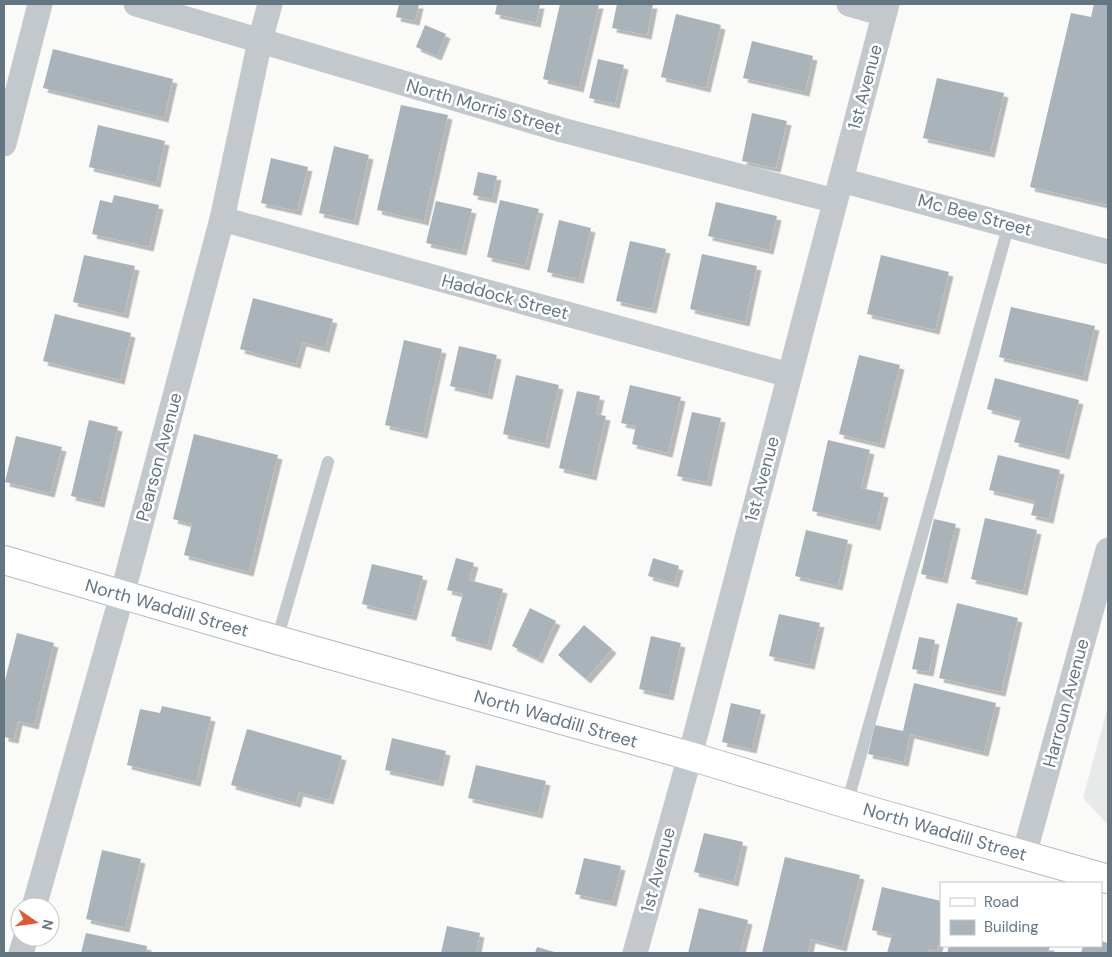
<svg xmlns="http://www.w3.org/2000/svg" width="1112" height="957" viewBox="0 0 1112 957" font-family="'DM Sans',sans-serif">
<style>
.built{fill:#e8e9e9}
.building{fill:#aab3b9;filter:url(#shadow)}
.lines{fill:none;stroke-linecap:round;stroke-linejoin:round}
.secondary-casing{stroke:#b3babf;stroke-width:30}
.lane{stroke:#c3c8cc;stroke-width:12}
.street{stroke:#c3c8cc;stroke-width:25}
.secondary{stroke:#fff;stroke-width:28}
.labels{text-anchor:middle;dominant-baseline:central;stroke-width:5;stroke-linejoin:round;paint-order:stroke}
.street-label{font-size:18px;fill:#657683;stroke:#fff}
</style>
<defs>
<filter id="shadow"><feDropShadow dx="4.5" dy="4.5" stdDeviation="0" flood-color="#0004"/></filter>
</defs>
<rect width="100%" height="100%" fill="#fafaf8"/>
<path class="built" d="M1108,706v119l-25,-27z"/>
<g class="building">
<path d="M399,4h20l-4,17 -19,-4z"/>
<path d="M497,4h43l-4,19 -41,-9z"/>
<path d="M560,4h39l-20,84 -36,-9z"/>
<path d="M617,4h36l-6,31 -35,-7z"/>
<path d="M1094,4h14v201l-78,-18 41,-174 20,4z"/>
<path d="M676,14l45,11 -15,63 -45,-11z"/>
<path d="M425,25l21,9 -9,22 -21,-9z"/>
<path d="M752,41l61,15 -8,36 -62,-14z"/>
<path d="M53,49l120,30 -9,39 -121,-30z"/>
<path d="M598,59l26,6 -9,39 -26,-6z"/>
<path d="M937,78l67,15 -14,60 -67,-15z"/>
<path d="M401,105l47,10 -24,106 -47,-11z"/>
<path d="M752,113l35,8 -11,47 -34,-7z"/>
<path d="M98,125l67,16 -9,42 -67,-16z"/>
<path d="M334,146l35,9 -15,66 -35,-8z"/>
<path d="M271,158l37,9 -11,44 -36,-8z"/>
<path d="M478,172l19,4 -5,23 -19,-4z"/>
<path d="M114,195l45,10 -10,42 -57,-13 8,-34 12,3z"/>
<path d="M500,200l39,9 -14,57 -38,-9z"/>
<path d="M436,201l36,8 -10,42 -36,-8z"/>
<path d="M716,202l61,14 -8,34 -61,-14z"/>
<path d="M559,220l32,8 -12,51 -32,-7z"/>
<path d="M630,241l36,8 -14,60 -36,-8z"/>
<path d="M702,254l55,12 -12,56 -55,-13z"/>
<path d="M84,255l51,11 -11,48 -51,-12z"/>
<path d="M881,255l68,17 -14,58 -68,-16z"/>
<path d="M253,298l80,21 -8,29 -23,-6 -6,22 -56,-15z"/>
<path d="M1011,307l84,19 -12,51 -84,-20z"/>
<path d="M55,314l76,19 -11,47 -77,-19z"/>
<path d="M404,340l38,9 -19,85 -38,-9z"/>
<path d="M459,346l38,9 -9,40 -38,-9z"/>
<path d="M859,355l41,10 -20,79 -41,-10z"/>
<path d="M516,375l43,10 -14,59 -42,-10z"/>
<path d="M995,378l84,22 -14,55 -51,-13 7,-24 -34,-9z"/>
<path d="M630,385l51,12 -13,56 -36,-9 4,-18 -15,-3z"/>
<path d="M577,391l23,5 -4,18 10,2 -14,60 -33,-8z"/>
<path d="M692,412l29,6 -14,64 -30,-6z"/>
<path d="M89,420l29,7 -18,76 -29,-7z"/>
<path d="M194,434l84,21 -29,117 -65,-17 8,-31 -19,-5z"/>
<path d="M16,436l46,11 -12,46 -45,-11z"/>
<path d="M828,440l42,10 -9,38 23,5 -8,33 -64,-15z"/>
<path d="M998,455l62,15 -11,49 -18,-4 4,-14 -46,-11z"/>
<path d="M985,518l52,12 -14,61 -52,-12z"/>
<path d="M934,519l22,5 -13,55 -22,-5z"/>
<path d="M806,530l42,10 -10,46 -43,-10z"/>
<path d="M456,558l18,5 -5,17 34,9 -16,57 -36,-10 12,-42 -16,-4z"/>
<path d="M653,558l26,8 -5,17 -26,-7z"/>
<path d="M372,564l51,12 -11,40 -50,-12z"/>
<path d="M957,603l61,15 -17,74 -62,-14z"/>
<path d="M530,608l26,13 -18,38 -26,-13z"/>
<path d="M779,614l41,9 -10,42 -41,-9z"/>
<path d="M584,625l28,24 -26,30 -28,-24z"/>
<path d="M17,633l37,10 -20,82 -16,-4 -4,18 -10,-2v-53z"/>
<path d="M651,636l30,7 -12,53 -30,-7z"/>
<path d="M919,637l16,3 -6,32 -17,-3z"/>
<path d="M914,683l82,20 -12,49 -74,-18 -6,28 -36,-8 7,-29 28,6z"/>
<path d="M731,703l30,7 -9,39 -30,-7z"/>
<path d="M162,706l49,11 -15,65 -69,-17 13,-56 20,4z"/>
<path d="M247,729l95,27 -13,44 -30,-8 -3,11 -65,-18z"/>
<path d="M392,738l54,13 -7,31 -54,-12z"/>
<path d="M476,765l70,16 -8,33 -70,-16z"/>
<path d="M704,833l39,9 -9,40 -40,-10z"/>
<path d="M102,850l39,9 -16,69 -39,-9z"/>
<path d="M785,857l75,18 -18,72 -31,-8 -3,14h-46z"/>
<path d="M584,858l37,8 -9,36 -37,-8z"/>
<path d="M882,887l59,14v34l-4,16 -8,-2 -1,4h-41l5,-18 -20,-5z"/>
<path d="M699,908l49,12 -8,33h-52z"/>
<path d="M447,926l33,7 -4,20h-35z"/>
<path d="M86,933l61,13 -1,7h-65z"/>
<path d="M1101,941l7,2v10h-27l2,-7h18z"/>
<path d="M949,946h101l-2,7h-101z"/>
<path d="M537,947l21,6h-23z"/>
</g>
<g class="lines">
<defs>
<path id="secondary" d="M4,560l273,80 413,116 157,48 261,75"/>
</defs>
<use href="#secondary" class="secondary-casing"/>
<g class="lane">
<path d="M277,640l51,-178"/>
<path d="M847,804l162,-580"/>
</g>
<g class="street">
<path d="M136,4l426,126 273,71"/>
<path d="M849,4l35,10"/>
<path d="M4,144l36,-140"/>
<path d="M841,180l267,72"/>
<path d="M222,219l567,156"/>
<path d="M1024,855l84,-305"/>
<path d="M34,907l88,-312 100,-376 38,-178 10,-37"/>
<path d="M21,953l5,-16"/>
<path d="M635,953l55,-197 197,-752"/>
</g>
<use href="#secondary" class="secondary"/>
</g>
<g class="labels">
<g class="street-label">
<text transform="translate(865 87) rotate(-75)">1st Avenue</text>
<text transform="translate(484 107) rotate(16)">North Morris Street</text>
<text transform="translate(975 215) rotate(15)">Mc Bee Street</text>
<text transform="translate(505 297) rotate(15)">Haddock Street</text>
<text transform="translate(159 457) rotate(-75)">Pearson Avenue</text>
<text transform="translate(762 479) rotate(-75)">1st Avenue</text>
<text transform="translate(167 608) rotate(16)">North Waddill Street</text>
<text transform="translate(1066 703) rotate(-75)">Harroun Avenue</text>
<text transform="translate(556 719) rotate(16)">North Waddill Street</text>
<text transform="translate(945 832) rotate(16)">North Waddill Street</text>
<text transform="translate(658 870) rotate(-75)">1st Avenue</text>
</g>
</g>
<rect width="1112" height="957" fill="none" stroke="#657683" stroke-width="10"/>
<rect x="940" y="882" width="162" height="65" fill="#ffffff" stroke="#c1c8cd"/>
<rect x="950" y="898" width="25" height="8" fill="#ffffff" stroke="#c1c8cd"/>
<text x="984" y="907" font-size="15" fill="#657683">Road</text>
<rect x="950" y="920" width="25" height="15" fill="#aab3b9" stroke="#c1c8cd"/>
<text x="984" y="932" font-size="15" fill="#657683">Building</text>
<g transform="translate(35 922) rotate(103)"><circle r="24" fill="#ffffff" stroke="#c1c8cd"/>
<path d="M0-4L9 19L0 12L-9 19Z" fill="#e4572e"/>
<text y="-8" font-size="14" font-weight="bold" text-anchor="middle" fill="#657683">N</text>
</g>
</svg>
